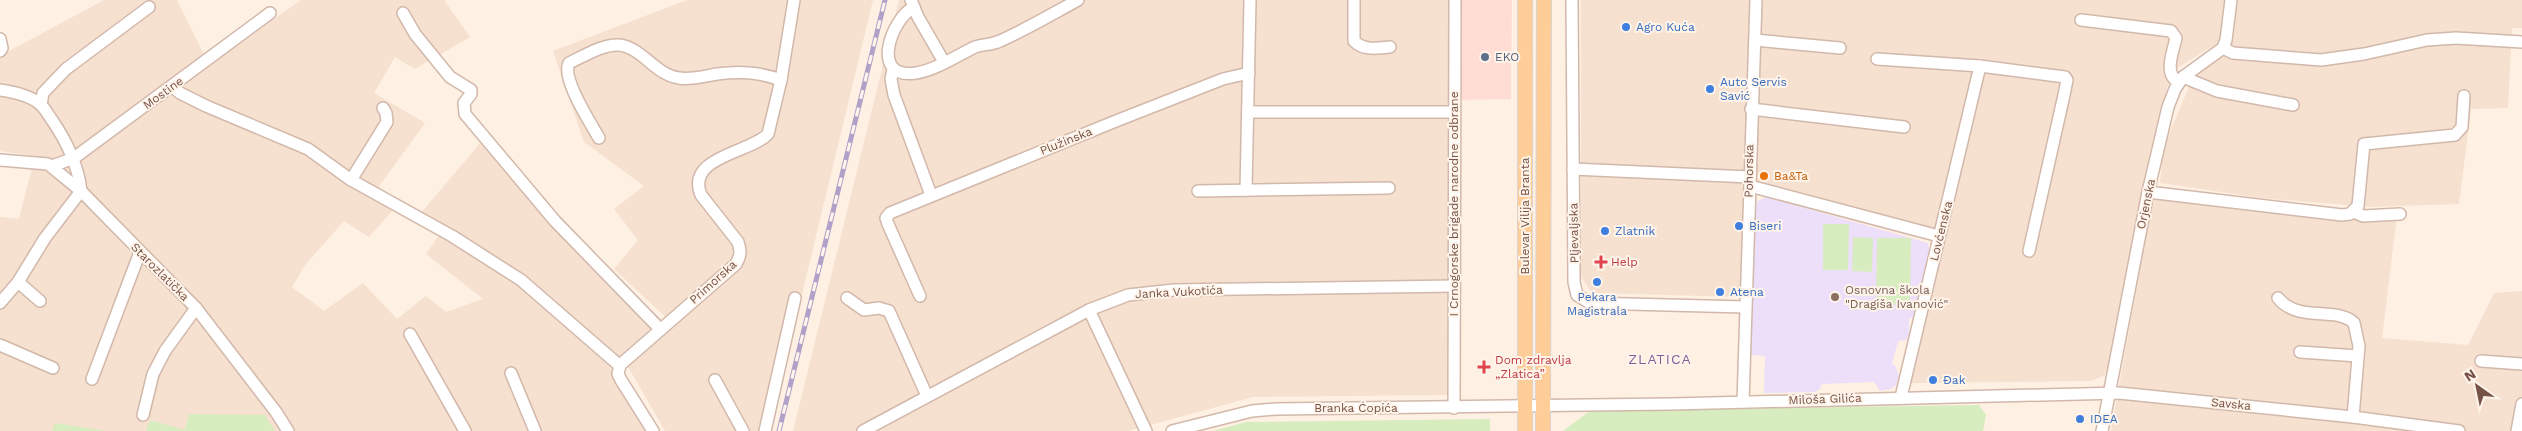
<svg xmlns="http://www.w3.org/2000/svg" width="2522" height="431" viewBox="0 0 2522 431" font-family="'Work Sans',sans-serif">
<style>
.residential{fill:#f6e0d0}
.commercial{fill:#ffddd5}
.education{fill:#eddffa}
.green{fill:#d7ecbf}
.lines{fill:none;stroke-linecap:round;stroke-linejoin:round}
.minor-casing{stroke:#d2b8aa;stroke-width:14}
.major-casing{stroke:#dcd2cf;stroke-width:16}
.minor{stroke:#fff;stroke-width:11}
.major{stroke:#ffcd98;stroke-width:14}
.rail-casing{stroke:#b1a0c8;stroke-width:5}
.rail{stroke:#fff4ea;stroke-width:3;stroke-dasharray:9;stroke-linecap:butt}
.shop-dot{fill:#3f7fe0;stroke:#fff4ea;stroke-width:2}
.service-dot{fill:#5c6f8a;stroke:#fff4ea;stroke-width:2}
.food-dot{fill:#e8710a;stroke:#fff4ea;stroke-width:2}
.health-dot{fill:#e0444e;stroke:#fff4ea;stroke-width:2}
.education-dot{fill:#8d6e63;stroke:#fff4ea;stroke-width:2}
.labels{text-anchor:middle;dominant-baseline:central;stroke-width:4;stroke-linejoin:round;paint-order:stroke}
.shop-label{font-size:12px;fill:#366cbe;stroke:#fff4ea;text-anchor:start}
.service-label{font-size:12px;fill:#4e5e75;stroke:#fff4ea;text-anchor:start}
.street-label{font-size:12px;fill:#775246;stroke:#fff4ea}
.food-label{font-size:12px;fill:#c56008;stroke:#fff4ea;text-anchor:start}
.health-label{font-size:12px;fill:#be3a42;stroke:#fff4ea;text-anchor:start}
.education-label{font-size:12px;fill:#785e54;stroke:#fff4ea;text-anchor:start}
.neighbourhood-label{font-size:14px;letter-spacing:1px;fill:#81619b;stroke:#fff4ea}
</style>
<rect width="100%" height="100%" fill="#fef0e2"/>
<g class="residential">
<path d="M104,0h73l32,65 92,-65h143l26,37 -55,32 -20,-12 -21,36 51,30 -53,73 22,13 -25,28 -25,-16 -39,44 -13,22 32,24 39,-28 34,36 29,-23 20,16 37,-13 -57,-45 17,-24 -22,-17 60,-71 76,88 100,92 -44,45 39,64h-652v-214l19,2 16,-63 -35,-5v-95z"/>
<path d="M687,0h186l-104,431h-104l-38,-66 46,-41 -59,-55 24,-29 -24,-31 30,-23 -60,-44 -31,-91z"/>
<path d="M899,0h552l-3,395 -195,2 -125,34h-335z"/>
<path d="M1581,0h171l-11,297 -149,-4 -11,-16z"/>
<path d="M1759,0h469l-7,41 -50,31 -26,114 -36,180 -5,10 -13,5 -182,2 37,-149 -193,-51z"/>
<path d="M2236,0h286v28h-10l-4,80 -37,1 -12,95 -90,3 -107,-9 -102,-15 3,-35 35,-82 30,-16z"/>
<path d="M2153,196l244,19 -15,123 86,7 26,-52 28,-2v140h-411z"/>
</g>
<path class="commercial" d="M1459,0h53l-1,99 -52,1z"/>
<path class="education" d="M1766,197l162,46 1,7 -16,68h-4v17l-3,5 -8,1 -6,23 3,1 4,11 -3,9 -5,4 -11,2 -6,-9 -52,2 -3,6 -5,2 -50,1 1,-37 -14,-1 4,-149 3,-5z"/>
<g class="green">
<path d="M1823,224h26l-1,46h-25z"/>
<path d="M1853,237l20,1 -1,34 -20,-1z"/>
<path d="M1877,238h34l-1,67 -34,-1z"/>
<path d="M1979,405l7,10 -3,16h-420l27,-20z"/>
<path d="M189,414l76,1 10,16h-129l4,-11 35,10z"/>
<path d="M1490,419v12h-277l33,-9z"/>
<path d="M55,423l52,8h-55z"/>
</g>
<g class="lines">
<defs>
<g id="minor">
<path d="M911,0l7,17 26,45"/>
<path d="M1354,0v41c10,10 23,7 36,6"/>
<path d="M1572,0l2,282 3,13 13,8 155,4"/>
<path d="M914,7c-23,12 -45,73 2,66 20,-3 40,-17 59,-26 8,-3 17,-2 25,-6 27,-12 52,-27 78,-41"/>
<path d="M403,13l12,21 35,43 21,13v4l-7,9 1,11 90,107 105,108"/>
<path d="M2081,20l90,11 5,7c-3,14 -13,37 3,44"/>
<path d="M0,39l2,9 -2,3"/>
<path d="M1755,40l85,8"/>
<path d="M2223,48l10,5 88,7 43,-6 63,-14 29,-2 66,4"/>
<path d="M1877,59l103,7 85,11 2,3 -3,15 -35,156"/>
<path d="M893,69l-2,10 3,16 37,100"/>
<path d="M2183,77l34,14 76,14"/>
<path d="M173,87l7,6 26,13 102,43 43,31 101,56 69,44 99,86"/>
<path d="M0,90c14,2 29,5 40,14 5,4 8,11 12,16 15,22 26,44 29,71l-36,47 -27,44 -18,21"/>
<path d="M41,105l2,-12 23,-24 83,-62"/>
<path d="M1751,109l153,18"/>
<path d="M1249,112h205"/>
<path d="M599,138c-9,-16 -38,-60 -30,-75 15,-7 34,-19 50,-18 23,2 36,30 60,33 12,2 26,-2 38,-4 23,-3 41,-2 64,6"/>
<path d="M0,160l48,4 33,27 115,117 80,104 12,19"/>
<path d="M52,166l22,-8 196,-145"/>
<path d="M1573,169l177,8"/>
<path d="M351,180l36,-58 -1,-9 -3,-5"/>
<path d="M1750,186l189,50"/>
<path d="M1246,190l4,-190"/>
<path d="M1198,191l191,-3"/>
<path d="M2148,192l194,23 8,-1 8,-8 6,-62 91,-9 7,-8 2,-31"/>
<path d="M2354,212l9,4 37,-2"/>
<path d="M18,282l22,19"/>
<path d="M920,296l-32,-72 -2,-6 4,-5 226,-92 107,-42 26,-6"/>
<path d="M847,298l17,12 15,-2 10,3 38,85"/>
<path d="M2278,298c20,25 59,8 76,25l5,23 -6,71"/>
<path d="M1089,310l57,121"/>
<path d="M410,334l55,97"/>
<path d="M0,345l53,23"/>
<path d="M2300,352l58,4"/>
<path d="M2481,361l41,3"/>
<path d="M511,373l24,58"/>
<path d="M92,379l48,-127"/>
<path d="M715,380l28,51"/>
<path d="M1901,397l79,-331"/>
<path d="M1743,402l13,-402"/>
<path d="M1454,408l1,-408"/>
<path d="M143,415l10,-41 12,-23 31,-43"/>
<path d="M653,431l-32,-51 -3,-6 2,-9 116,-101c5,-9 5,-13 2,-22l-37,-47c-16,-38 49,-42 67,-61l13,-54 13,-80"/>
<path d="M765,431l30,-133"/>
<path d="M863,431l226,-121 39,-15 46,-5 280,-4"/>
<path d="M1172,431l80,-20 24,-2 396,-5 447,-11 234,24 106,14"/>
<path d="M2102,431l46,-239 20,-85 7,-18 8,-12 40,-29 3,-8 5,-40"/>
<path d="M2517,431l5,-27"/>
</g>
<g id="major">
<path d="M1525,431v-431"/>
<path d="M1543,431l1,-431"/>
</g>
</defs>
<use href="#minor" class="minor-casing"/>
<use href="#major" class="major-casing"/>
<use href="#minor" class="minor"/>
<use href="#major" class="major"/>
<defs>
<path id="rail" d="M779,431l106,-431"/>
</defs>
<use href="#rail" class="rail-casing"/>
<use href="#rail" class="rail"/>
</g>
<g class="shop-dot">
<circle cx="1626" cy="27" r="5"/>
<circle cx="1710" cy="89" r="5"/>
<circle cx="1739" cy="226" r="5"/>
<circle cx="1605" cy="231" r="5"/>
<circle cx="1597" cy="282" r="5"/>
<circle cx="1720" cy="292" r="5"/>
<circle cx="1933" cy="380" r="5"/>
<circle cx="2080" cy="419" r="5"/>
</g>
<circle class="service-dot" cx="1485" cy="57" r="5"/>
<circle class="food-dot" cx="1764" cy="176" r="5"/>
<g class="health-dot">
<path d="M1598.5 254.5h5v5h5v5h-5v5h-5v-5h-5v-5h5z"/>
<path d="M1481.5 359.5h5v5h5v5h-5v5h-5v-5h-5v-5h5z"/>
</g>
<circle class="education-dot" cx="1835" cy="297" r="5"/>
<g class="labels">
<g class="shop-label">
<text x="1636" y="27">Agro Kuća</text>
<text x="1720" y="82">Auto Servis<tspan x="1720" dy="14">Savić</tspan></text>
<text x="1749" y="226">Biseri</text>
<text x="1615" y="231">Zlatnik</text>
<text x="1730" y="292">Atena</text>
<text x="1597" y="297" text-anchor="middle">Pekara<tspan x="1597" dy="14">Magistrala</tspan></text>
<text x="1943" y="380">Đak</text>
<text x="2090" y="419">IDEA</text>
</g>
<g class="service-label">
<text x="1495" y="57">EKO</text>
</g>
<g class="street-label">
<text transform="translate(163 93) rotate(-36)">Mostine</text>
<text transform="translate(1066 141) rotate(-22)">Plužinska</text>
<text transform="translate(1749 171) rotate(-89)">Pohorska</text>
<text transform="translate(1454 204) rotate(-90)">I Crnogorske brigade narodne odbrane</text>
<text transform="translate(2146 204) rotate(-78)">Orjenska</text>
<text transform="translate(1525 216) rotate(-90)">Bulevar Vilija Branta</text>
<text transform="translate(1941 231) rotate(-76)">Lovćenska</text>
<text transform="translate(1574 233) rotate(-91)">Pljevaljska</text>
<text transform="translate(160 272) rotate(45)">Starozlatička</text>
<text transform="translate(713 282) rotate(-42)">Primorska</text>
<text transform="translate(1179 292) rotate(-3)">Janka Vukotića</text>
<text transform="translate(1825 399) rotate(-2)">Miloša Gilića</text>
<text transform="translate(2231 404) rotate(6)">Savska</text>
<text x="1356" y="408">Branka Ćopića</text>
</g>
<g class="food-label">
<text x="1774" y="176">Ba&amp;Ta</text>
</g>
<g class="health-label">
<text x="1611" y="262">Help</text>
<text x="1495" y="360">Dom zdravlja<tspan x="1495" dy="14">„Zlatica”</tspan></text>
</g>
<g class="education-label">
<text x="1845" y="290">Osnovna škola<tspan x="1845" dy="14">"Dragiša Ivanović"</tspan></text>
</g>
<g class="neighbourhood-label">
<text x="1660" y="359">ZLATICA</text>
</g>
</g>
<g transform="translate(2477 386) rotate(327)" stroke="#fff4ea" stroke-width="4" paint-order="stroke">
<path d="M0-4L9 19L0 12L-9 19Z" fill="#775246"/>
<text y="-8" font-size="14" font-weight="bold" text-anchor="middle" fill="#775246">N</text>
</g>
</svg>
